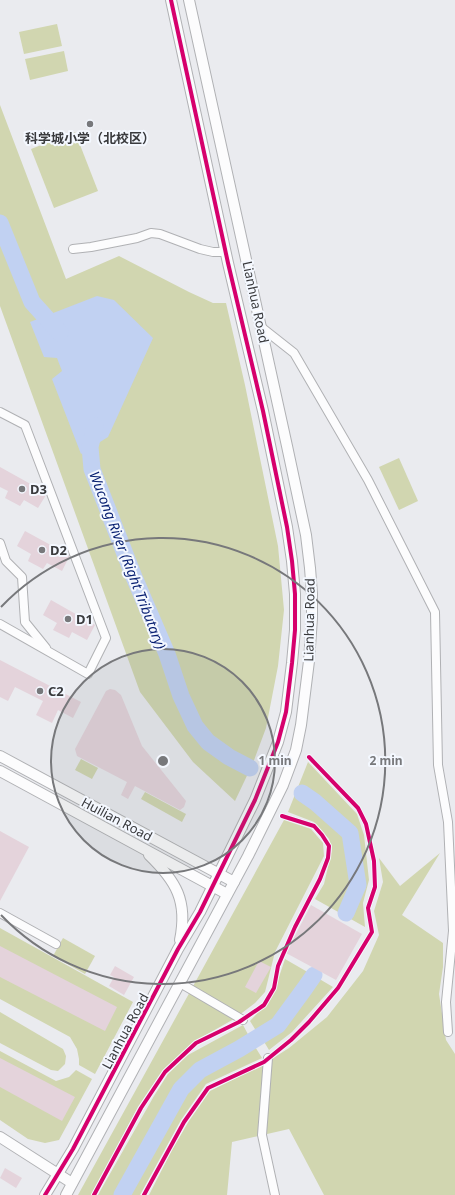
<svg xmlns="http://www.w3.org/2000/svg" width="455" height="1195" viewBox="0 0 455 1195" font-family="'Noto Sans','Noto Sans SC',sans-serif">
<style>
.green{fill:#d1d6b0}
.water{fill:#c1d1f2}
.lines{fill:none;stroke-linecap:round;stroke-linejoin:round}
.river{stroke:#c1d1f2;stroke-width:17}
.building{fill:#e4d3db}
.minor-casing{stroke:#b0b1b4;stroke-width:10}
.tertiary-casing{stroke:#b0b1b4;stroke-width:12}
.minor{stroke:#fcfcfd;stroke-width:8}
.tertiary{stroke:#fcfcfd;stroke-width:10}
.cycleway-casing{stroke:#f4f8ff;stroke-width:6}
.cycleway{stroke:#d6006c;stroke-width:4}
.ring{fill:none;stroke:#77787b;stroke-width:2}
.poi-dot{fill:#77787b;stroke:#f4f8ff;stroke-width:1.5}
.labels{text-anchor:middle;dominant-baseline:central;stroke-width:4;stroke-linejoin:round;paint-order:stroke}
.poi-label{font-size:13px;font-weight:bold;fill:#393a3d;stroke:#f4f8ff;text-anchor:start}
.street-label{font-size:13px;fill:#393a3d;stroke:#f4f8ff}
.water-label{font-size:14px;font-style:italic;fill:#051d70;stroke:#f4f8ff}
.centre{fill:#77787b;stroke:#f4f8ff;stroke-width:2}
.ring-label{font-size:12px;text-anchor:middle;font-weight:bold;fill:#77787b;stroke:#f4f8ff;stroke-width:4;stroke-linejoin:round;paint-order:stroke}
</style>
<rect width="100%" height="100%" fill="#eaebef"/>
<g class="green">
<path d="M57,24l5,22 -38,8 -5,-22z"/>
<path d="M64,51l4,20 -38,9 -5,-21z"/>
<path d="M0,105l66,174 53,-23 70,36 24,11h13l19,82 33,161 6,64 -6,56 -12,62 -13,35 -18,38 -42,-39 -53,-70 -140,-386z"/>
<path d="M75,132l23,59 -44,17 -23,-59z"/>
<path d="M399,458l19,43 -19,9 -20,-43z"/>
<path d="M81,759l17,9 -6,11 -17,-9z"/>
<path d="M308,762l49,52 7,21 5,45 -6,23 2,24 -50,-28 9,-15 5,-21 3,-14 -3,-10 -15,-17 -26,-10z"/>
<path d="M145,792l41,22 -4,8 -41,-23z"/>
<path d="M284,820l27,9 12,14 1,13 -49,96 -10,40 -10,11 -21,16 -39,22 -32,29 -25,37 -47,88h-13l119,-216z"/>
<path d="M440,853l-38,62 41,28v24l-4,27 7,46 9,14v141h-131l-35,-66 -57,13 -5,53h-78l23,-45 17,-29 21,-30 54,-27 25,-16 38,-31 36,-46 16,-36 -5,-24 9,-29 -4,-24 21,28z"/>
<path d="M0,928l133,74 -38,72 -16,-9v-6l-2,-10 -7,-12 -70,-38z"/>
<path d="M63,938l32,18 -10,18 -32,-18z"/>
<path d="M285,959l26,15 -10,15 -26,34 -17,11 -8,-13 20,-21 6,-11 3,-12z"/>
<path d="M316,977l17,10 -41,45 -23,18 -6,-10 25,-21z"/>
<path d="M0,1012l63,37 3,7 -1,8 -7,7 -7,-1 -51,-27z"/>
<path d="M243,1025l8,15 -36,17 -18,12 -20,20 -58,106h-21l56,-99 14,-22 20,-19z"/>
<path d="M254,1045l8,13 -56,26 -25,36 -41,75h-14l36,-68 20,-34 20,-19z"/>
<path d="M0,1051l56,30 13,-4 7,-7 16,9 -33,61 -14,3 -17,-4 -28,-19z"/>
</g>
<path class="water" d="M97,296l17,4 39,38 -45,99 -27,17 -29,-75 10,-8 -5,-13 -13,-1 -14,-35z"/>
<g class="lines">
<g class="river">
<path d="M0,223l32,79 28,31"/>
<path d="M95,426l-5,21 2,22 42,108 33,77 14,42 14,30 13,16 21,15 21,11"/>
<path d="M302,793l13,9 35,31 8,52 -12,28"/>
<path d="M122,1195l59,-106 19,-19 39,-21 39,-24 27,-37 9,-13"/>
</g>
</g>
<g class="building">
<path d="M0,467l45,25 1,3 -8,13 -14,-8 -4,6 -15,-8 3,-7 -8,-4z"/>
<path d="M25,531l44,24v2l-7,14 -15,-8 -4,6 -15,-8 3,-7 -14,-8z"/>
<path d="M51,600l44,25 -8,15 -15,-8 -3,6 -16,-8 4,-7 -14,-8z"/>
<path d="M0,660l81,42 -8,16 -15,-8 -6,13 -16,-8 7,-14 -28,-14 -7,14 -8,-4z"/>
<path d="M110,689l5,1 6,5 21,51 44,55 -2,6 -4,3 -45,-24 -7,13 -7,-4 6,-13 -50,-26 -2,-7 31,-58z"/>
<path d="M0,831l29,16 -29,54z"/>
<path d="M311,905l51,29 -26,46 -50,-27z"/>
<path d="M0,946l117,61 -12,24 -105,-54z"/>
<path d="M259,961l12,6 -15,26 -11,-6z"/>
<path d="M115,966l19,11 -10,18 -15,-9 5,-9 -4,-2z"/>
<path d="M0,1058l75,39 -13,24 -62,-34z"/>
<path d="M5,1168l17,10 -6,10 -16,-10z"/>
</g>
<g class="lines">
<defs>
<g id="minor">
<path d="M73,249l18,-2 46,-9 14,-5 9,1 40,15 13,3h12"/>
<path d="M261,327l33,26 74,127 67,132 3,153 10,57 5,109 -7,71 2,30"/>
<path d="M0,412l25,13 81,213 -18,36 -88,-50"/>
<path d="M0,543l6,18 16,16 3,45 21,26"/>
<path d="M0,913l56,31"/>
<path d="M180,983l63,37"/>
<path d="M268,1058l-6,77 13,60"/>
</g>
<g id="tertiary">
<path d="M0,756l234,126"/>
<path d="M0,771l227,123"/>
<path d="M149,855c27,26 39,46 31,85"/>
<path d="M0,1137l72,46"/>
<path d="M45,1195l28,-46 105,-200 22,-37 55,-112 23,-58 8,-30 6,-49 3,-33v-36l-3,-33 -5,-34 -24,-116 -35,-148 -57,-263"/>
<path d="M66,1195l182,-339 35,-71 13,-35 5,-25 8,-64 3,-43v-24l-2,-26 -4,-33 -19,-89 -98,-446"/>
</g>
</defs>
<use href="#minor" class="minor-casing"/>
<use href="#tertiary" class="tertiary-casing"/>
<use href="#minor" class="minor"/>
<use href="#tertiary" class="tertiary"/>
<defs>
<g id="cycleway">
<path d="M45,1195l28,-46 105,-200 22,-37 55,-112 23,-58 8,-30 6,-49 3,-33v-36l-3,-33 -5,-34 -24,-116 -35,-148 -57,-263"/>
<path d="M94,1195l47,-87 24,-36 31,-29 43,-21 25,-17 10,-17 4,-22 17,-39 25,-48 8,-21 1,-12 -7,-11 -8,-9 -32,-10"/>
<path d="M144,1195l40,-73 24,-34 56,-26 27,-22 18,-18 29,-34 34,-56 -4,-24 7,-21 -1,-26 -8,-37 -8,-16 -49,-51"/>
</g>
</defs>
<use href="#cycleway" class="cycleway-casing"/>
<use href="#cycleway" class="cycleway"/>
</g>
<circle cx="163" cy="761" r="112" fill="#77787b" fill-opacity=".12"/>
<g class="ring">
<circle cx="163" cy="761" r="112"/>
<path d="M1 607A223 223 0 1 1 1 915"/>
</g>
<g class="poi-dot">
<circle cx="90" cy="124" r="4"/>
<circle cx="22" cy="489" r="4"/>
<circle cx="42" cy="550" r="4"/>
<circle cx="68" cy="619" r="4"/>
<circle cx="40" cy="691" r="4"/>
</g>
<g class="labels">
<g class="poi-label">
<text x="90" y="138" text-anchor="middle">科学城小学（北校区）</text>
<text x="30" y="489">D3</text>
<text x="50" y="550">D2</text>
<text x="76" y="619">D1</text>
<text x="48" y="691">C2</text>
</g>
<g class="street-label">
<text transform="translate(256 302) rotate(78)">Lianhua Road</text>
<text transform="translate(309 620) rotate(-89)">Lianhua Road</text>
<text transform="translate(117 819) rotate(28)">Huilian Road</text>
<text transform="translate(125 1031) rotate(-62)">Lianhua Road</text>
</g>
<g class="water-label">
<text transform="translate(128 560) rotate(69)">Wucong River (Right Tributary)</text>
</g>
</g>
<circle cx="163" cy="761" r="6" class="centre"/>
<g class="ring-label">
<text x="275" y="765">1 min</text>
<text x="386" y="765">2 min</text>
</g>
</svg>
